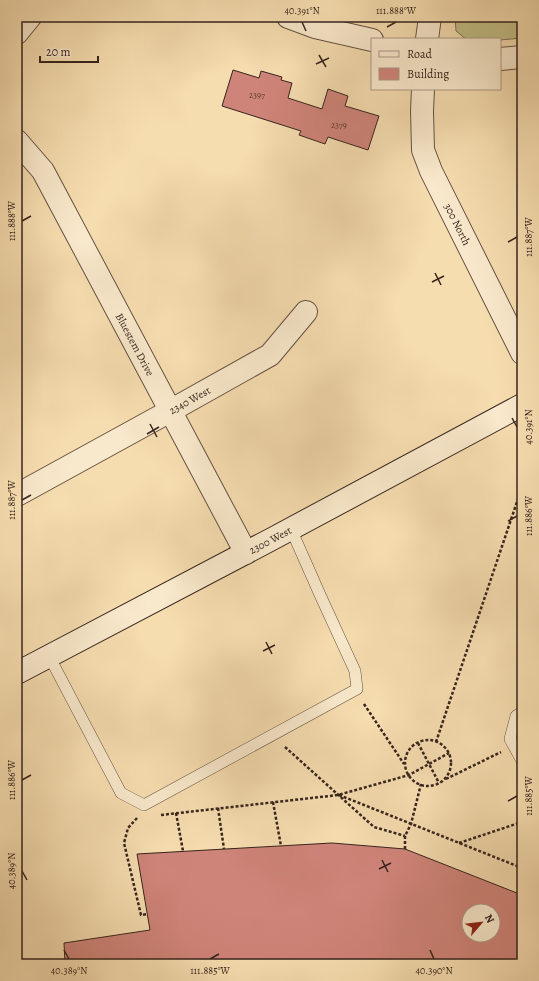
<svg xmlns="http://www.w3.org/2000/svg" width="539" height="981" viewBox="0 0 539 981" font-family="Alegreya,serif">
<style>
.green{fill:#c2bf87;stroke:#7c7252}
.building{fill:#cf8479;stroke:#36241d;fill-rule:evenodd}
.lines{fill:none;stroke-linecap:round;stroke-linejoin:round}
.service-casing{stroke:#665242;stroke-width:12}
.minor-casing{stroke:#665242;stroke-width:24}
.secondary-casing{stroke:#36241d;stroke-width:24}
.path{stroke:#36241d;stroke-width:2.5;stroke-dasharray:3 2;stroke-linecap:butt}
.service{stroke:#f9e9cc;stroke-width:11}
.minor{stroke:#f9e9cc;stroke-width:22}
.secondary{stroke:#f9e9cc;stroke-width:22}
.ticks{fill:none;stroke:#36241d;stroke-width:1.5}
.labels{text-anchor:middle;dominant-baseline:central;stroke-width:3;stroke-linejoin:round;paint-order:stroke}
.number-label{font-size:9px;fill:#5c3c34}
.street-label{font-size:11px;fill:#36241d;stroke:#f9e9cc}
.neatline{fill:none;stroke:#36241d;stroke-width:1.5}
.ticks-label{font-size:10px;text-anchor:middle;fill:#36241d}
</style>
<rect width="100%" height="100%" fill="#f6ddb0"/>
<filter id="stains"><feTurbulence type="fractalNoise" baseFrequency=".005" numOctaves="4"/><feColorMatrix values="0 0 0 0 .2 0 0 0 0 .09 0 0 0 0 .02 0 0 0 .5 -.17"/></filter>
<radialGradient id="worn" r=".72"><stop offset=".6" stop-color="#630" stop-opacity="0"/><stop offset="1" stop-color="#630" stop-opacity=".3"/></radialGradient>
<path class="green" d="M455,17h67v21l-22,2v-1h-34l-10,-8z"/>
<g class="building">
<path d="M233,70l26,8 2,-7 21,6 -1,3 11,3 -4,15 34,11 6,-20 20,7 -3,10 34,10 -11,34 -40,-13 -3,7 -26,-9 2,-4 -79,-25z"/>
<path d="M332,843l73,6 117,46v69h-457l-1,-21 86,-13 -13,-76zM469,911h24v24h-24z"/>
</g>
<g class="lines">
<defs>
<g id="service">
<path d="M49,656l72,137 23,12 213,-116 -2,-18 -34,-74 -30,-68"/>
<path d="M522,712l-6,4 -6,23 12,22"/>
</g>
<g id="minor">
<path d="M288,17l27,10 57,13"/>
<path d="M17,33l13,-16"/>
<path d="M427,39l3,-22"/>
<path d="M500,59l22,-2"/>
<path id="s1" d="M423,89l-1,22 1,39 8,21 91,182"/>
<path id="s2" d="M17,141l26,30 203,382"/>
<path id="s3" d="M17,495l153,-84 100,-56 36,-43"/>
</g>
<g id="secondary">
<path id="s4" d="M17,673l255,-134 250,-134"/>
</g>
</defs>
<use href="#service" class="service-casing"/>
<use href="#minor" class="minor-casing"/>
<use href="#secondary" class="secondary-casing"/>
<g class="path">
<path d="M364,704l40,60"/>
<circle cx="428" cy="763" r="23"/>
<path d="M436,742l86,-255"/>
<path d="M418,743l21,40"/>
<path d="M285,747l89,80 31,9"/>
<path d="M446,779l55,-27"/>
<path d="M339,795l183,73"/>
<path d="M273,802l8,44"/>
<path d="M218,808l6,41"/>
<path d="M176,813l7,38"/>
<path d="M161,815l177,-20 71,-20 40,-22"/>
<path d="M137,818l-9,10 -4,15 17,72 7,-1"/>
<path d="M459,843l63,-21"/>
<path d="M405,849v-13l6,-12 10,-40"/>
</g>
<use href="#service" class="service"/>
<use href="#minor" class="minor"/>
<use href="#secondary" class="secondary"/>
</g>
<path class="ticks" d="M302,22l4,9M387,27l9,-5M319,55l7,12M316,64l13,-6M22,221l9,-5M508,242l9,-5M435,273l6,12M432,282l12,-6M512,418l5,9M150,424l7,13M147,434l12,-7M22,500l9,-5M508,521l9,-5M266,642l6,12M263,651l12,-6M22,780l9,-5M508,801l9,-5M382,860l6,12M379,869l12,-6M22,871l5,9M64,950l5,9M430,950l4,9M210,959l9,-5"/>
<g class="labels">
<g class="number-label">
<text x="257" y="95">2397</text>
<text x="339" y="125">2379</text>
</g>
<g class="street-label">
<text stroke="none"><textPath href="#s1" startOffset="143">300 North</textPath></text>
<text stroke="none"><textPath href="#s2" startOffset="236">Bluestem Drive</textPath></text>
<text stroke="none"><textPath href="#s3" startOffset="197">2340 West</textPath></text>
<text stroke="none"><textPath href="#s4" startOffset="286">2300 West</textPath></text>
</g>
</g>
<rect width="539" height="981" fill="none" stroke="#f6ddb0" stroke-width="44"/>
<rect x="371" y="38" width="130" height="52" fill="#f9e9cc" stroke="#ab9a86"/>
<rect x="379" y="51" width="20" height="6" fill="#f9e9cc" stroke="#ab9a86"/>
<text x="407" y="58" font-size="12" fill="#36241d">Road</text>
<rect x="379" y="68" width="20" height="12" fill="#cf8479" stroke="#ab9a86"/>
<text x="407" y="78" font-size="12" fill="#36241d">Building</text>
<g transform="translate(481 923) rotate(62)"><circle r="19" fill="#f9e9cc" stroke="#ab9a86"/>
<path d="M0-3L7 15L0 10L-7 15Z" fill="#8f2418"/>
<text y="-6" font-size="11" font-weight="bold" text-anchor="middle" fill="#36241d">N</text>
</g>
<path d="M40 56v6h58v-6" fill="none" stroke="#36241d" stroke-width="2"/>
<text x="46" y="56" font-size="12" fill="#36241d" stroke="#f9e9cc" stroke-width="3" paint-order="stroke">20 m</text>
<rect x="22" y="22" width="495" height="937" class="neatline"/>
<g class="ticks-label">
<text x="302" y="14">40.391°N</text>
<text x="396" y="14">111.888°W</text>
<text transform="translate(11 221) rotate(-90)" y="4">111.888°W</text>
<text transform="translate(528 237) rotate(-90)" y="4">111.887°W</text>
<text transform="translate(528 427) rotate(-90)" y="4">40.391°N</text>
<text transform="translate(11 500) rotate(-90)" y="4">111.887°W</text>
<text transform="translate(528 516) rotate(-90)" y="4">111.886°W</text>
<text transform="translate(11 780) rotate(-90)" y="4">111.886°W</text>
<text transform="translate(528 796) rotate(-90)" y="4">111.885°W</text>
<text transform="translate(11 871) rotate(-90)" y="4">40.389°N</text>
<text x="69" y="974">40.389°N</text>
<text x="210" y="974">111.885°W</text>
<text x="434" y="974">40.390°N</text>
</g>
<rect width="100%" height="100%" filter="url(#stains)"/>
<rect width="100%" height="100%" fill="url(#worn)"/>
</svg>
